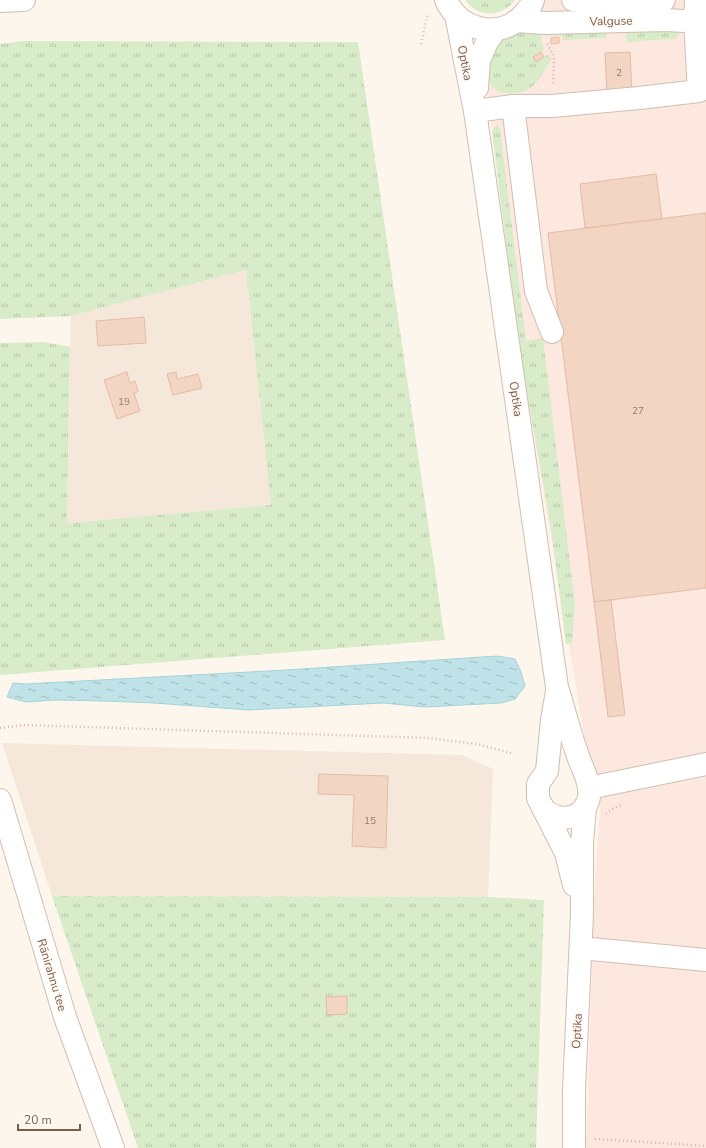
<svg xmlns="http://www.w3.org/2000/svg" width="706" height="1148" viewBox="0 0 706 1148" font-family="'Nunito Sans',sans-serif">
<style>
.residential{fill:#f5e8da}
.commercial{fill:#fde8e0}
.grass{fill:url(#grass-tufts)}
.water{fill:url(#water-ripples);stroke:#a5d3da}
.building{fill:#f3d5c3;stroke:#e6bba3}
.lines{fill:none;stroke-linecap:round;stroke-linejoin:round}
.minor-casing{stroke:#d1beb0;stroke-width:24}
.path{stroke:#d9b8a5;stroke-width:2.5;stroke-dasharray:1 3;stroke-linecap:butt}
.minor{stroke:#fff;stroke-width:22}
.labels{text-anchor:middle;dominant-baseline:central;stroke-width:4;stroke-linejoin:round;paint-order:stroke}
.number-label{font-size:10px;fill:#987a6a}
.street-label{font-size:12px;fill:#7a5c4d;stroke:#fffaf3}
</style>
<defs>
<pattern id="grass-tufts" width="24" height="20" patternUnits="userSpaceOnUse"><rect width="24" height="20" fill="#d8ecc9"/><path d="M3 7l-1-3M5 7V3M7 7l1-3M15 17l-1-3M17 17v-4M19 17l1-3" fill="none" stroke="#b4c2a5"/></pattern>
<pattern id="water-ripples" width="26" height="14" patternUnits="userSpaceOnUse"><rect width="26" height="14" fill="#bfe3e8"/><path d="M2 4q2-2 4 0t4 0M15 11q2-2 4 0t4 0" fill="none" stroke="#a0bbbe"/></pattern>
</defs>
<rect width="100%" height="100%" fill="#fdf6ec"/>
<g class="residential">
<path d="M246,270l25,235 -204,18 4,-207z"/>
<path d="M2,743l460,12 31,14 -5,128 -436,-1z"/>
</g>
<path class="commercial" d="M541,0h165v1148h-120l9,-270 5,-69 -15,-68 -59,-354 -40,-302 7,-38z"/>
<g class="grass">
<path d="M465,0h50c-13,18 -37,18 -50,0z"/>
<path d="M541,30v10l3,10 -11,7 3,5 12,-7 4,3c-7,11 -12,23 -22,30 -4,3 -9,4 -14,5 -41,6 -33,-44 -5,-58 9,-5 20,-5 30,-5z"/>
<path d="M626,30l53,1c1,4 -2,6 -6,8l-46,3z"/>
<path d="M549,31h58v7l-44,2 -1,-5 -13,1z"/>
<path d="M24,41l334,1 87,598 -445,35v-332l44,-1 26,5 -3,176 204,-18 -25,-235 -175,46 -71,3v-275z"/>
<path d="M496,125l2,1 2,3 26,212 17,-3 32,267 -3,38 -6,1 -15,-116 -32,-182 -27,-215z"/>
<path d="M52,896l436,1 56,3 -8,248h-398z"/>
</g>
<path class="water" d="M497,656l18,3 6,13 4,14 -10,13 -14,4 -76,4 -42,-4 -134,7 -95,-7 -49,-2 -50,-1 -29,2 -19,-5 6,-14 12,1 262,-14z"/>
<g class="building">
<path d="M559,37v6l-8,1v-6z"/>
<path d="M541,52l3,5 -8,5 -3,-5z"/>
<path d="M630,52l2,40 -25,1 -2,-40z"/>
<path d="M656,174l6,45 -77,9 -5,-44z"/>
<path d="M706,213v375l-112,14 -46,-369z"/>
<path d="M144,317l2,26 -48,3 -2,-25z"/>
<path d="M127,372l3,11 5,-2 3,11 -4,1 6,18 -23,8 -13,-39z"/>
<path d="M176,372l1,7 21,-5 4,14 -29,7 -6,-21z"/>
<path d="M611,600l14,115 -17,2 -14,-115z"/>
<path d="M319,774l69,2 -2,72 -34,-2 2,-51 -36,-1z"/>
<path d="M347,996v18l-20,1 -1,-18z"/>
</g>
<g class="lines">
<defs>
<g id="minor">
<path d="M446,0c12,28 48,39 72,20 6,-6 13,-12 15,-20"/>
<path d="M573,0l13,2 78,-2"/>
<path d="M0,1l24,-1"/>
<path d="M456,15l19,96 82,576c7,22 12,44 20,66 3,11 11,24 12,35 2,11 -4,24 -15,28 -12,4 -19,1 -29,-5"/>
<path d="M516,21l29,2 120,-3 41,2"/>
<path d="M477,88l2,-28 8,-18 9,-13"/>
<path d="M513,106l23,185 16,41"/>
<path d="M475,111l38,-5h39l87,-8 60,-7 -4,-70 1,-20"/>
<path d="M557,691l-5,29 -5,51 -9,13v14l28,55 8,32"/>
<path d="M589,788l117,-24"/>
<path d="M0,800l65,217 48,131"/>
<path d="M581,948l125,12"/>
<path d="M574,1148v-58l8,-176v-71l3,-36"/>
</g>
</defs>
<use href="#minor" class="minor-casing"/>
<g class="path">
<path d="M421,44l7,-31"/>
<path d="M547,44l7,12 -1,29"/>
<path d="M0,728l23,-3 406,13 48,6 37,10"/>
<path d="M606,814l8,-6 8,-3"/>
<path d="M595,1139l111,7"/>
</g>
<use href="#minor" class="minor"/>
</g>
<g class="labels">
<g class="number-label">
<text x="619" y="73">2</text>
<text x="124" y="402">19</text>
<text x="638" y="411">27</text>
<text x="370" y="821">15</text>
</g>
<g class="street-label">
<text transform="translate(611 21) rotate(-1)">Valguse</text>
<text transform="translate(465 63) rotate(79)">Optika</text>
<text transform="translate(516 399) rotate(82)">Optika</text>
<text transform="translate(52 975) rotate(73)">Ränirahnu tee</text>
<text transform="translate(577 1031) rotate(-87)">Optika</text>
</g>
</g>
<path d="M18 1124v6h62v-6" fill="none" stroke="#7a5c4d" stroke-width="2"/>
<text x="24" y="1124" font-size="12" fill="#7a5c4d" stroke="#fffaf3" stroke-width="3" paint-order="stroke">20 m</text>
</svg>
